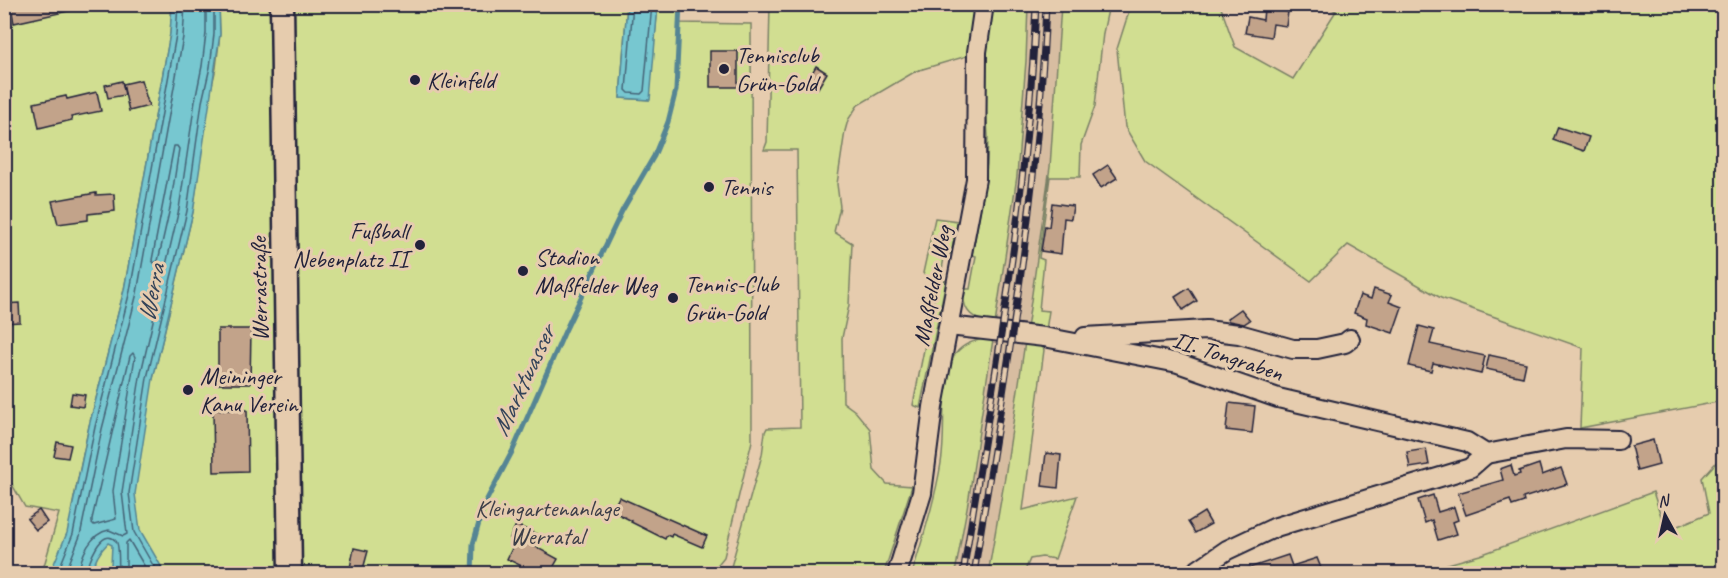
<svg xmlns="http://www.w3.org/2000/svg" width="1728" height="578" viewBox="0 0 1728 578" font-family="Caveat,sans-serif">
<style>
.built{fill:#d7bda1}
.green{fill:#d1de91;stroke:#7a8066;stroke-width:1.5}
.water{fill:#77c7d0;stroke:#558594;stroke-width:1.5}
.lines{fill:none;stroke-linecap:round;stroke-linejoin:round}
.shore{stroke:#446477;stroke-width:1.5}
.stream{stroke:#558594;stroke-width:5}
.building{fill:#c2a38a;stroke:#22223b;stroke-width:1.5}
.minor-casing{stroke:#22223b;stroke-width:22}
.tertiary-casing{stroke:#22223b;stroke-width:27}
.minor{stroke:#e6ccae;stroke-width:18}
.tertiary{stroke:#e6ccae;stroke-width:22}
.rail-casing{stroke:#22223b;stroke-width:7}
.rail{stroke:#e6ccae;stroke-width:4.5;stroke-dasharray:14;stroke-linecap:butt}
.poi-dot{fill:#22223b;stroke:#e6ccae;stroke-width:2}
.labels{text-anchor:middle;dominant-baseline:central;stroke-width:6;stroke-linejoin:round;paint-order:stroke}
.poi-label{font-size:24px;fill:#22223b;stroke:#e6ccae;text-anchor:start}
.street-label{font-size:24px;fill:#22223b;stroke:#e6ccae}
.park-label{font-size:24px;fill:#3c3e48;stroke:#e6ccae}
.water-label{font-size:26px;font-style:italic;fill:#334359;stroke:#e6ccae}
</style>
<rect width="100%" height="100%" fill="#e6ccae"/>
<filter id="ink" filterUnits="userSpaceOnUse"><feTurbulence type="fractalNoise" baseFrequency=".0167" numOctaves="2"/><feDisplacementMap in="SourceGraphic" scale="12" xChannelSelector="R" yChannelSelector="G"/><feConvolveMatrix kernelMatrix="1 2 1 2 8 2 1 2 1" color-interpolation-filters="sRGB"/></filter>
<g filter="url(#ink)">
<path class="built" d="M1028,5h33l-11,162 -45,310 -17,96 -33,1 14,-77 48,-321 9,-115z"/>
<g class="green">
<path d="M4,5h168l-2,29 -46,256 -35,136 -18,86 82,-133 40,-167 15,-110 8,-34 4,-34 -1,-29h408l-7,93 29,2 9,-95h21l-1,18 73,1 1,417 -28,116 -13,16h-669l17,-60 -34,-6 -20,-35z"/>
<path d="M770,5h204l-7,51 -51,15 -58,34 -10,15 -3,11 -8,53 3,23 -6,25 18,11 -3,62 -7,33 1,64 12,9 15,18 4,41 13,14 25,2 -28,87 -155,1 33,-119 3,-23 2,-4 33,-1 -3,-277h-33l3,-8z"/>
<path d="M993,5h35l-2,56 -9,115 -22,148c-21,-4 -34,-11 -31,-35h6l6,-33 -4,-1 12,-65 3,-27 1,-27 -5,-72z"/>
<path d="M1061,5h48l-6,28 -8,73 -14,39 -1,32h-30l-11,81 5,2 -5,50 10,1 -3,19 -19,-1 23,-162z"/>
<path d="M1131,5h89l15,42 58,32 43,-68 -12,-6h399v396l-143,27 3,-80 -142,-50 -93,-53 -37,36 -166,-120 -20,-34 -8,-78z"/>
<path d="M935,218l23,3 -7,33 -6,-1 -5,26 6,2 -26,127 -7,-3 23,-116 -13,-16z"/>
<path d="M982,339h11l-24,158 -14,76 -43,1c11,-37 23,-74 29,-111 6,-34 -3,-72 12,-105 6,-12 17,-16 29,-19z"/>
<path d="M1025,342l16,2 3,6 -21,160 54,-14 -22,63 -13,-2 -12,2 -6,14 -36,1 17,-97z"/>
<path d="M1723,455v118h-307l64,-18 173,-63 13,39 43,-18 -7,-35z"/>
</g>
<g class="water">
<path d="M172,5h47l1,29 -27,178 -40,167 -18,115 5,36 25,43h-52l-2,-8 1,-20 -4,-2c-8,8 -14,18 -16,30h-42l17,-40 22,-107 35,-136 46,-256z"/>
<path d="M627,5h31l-8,95 -30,-2z"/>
</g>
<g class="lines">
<g class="shore">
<path d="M633,4l-7,86 3,3 12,1 3,-3 8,-87"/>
<path d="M174,146h3l2,3 -9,59 -12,53 -4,2 -2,-3z"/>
<path d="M133,353l2,4 -22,134 3,28 -22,6 -2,-2v-4l38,-163z"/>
<path d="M57,574l16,-40 22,-107 35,-136 46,-256 2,-31"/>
<path d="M65,574l15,-38 22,-107 35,-136 46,-256 2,-33"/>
<path d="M79,574c1,-18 12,-41 30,-44l14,6 4,-2 -5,-42 18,-115 39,-168 16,-108 7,-35 4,-33v-29"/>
<path d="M87,574c0,-10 15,-49 29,-33 4,4 2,26 3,33"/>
<path d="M126,574v-31l3,-3 20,34"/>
<path d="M158,574l-24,-42 -5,-39 18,-115 40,-167 15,-109 8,-35 4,-33v-30"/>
</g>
<path class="stream" d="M472,574l1,-30 11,-39 29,-55 52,-119 57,-120 32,-55 14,-34 8,-32 4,-86"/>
</g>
<g class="building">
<path d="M10,4h63v6l-59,13z"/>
<path d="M1264,8l24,4 -2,14 -13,-2 -2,13 -26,-4 3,-16 15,3z"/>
<rect x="710" y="51" width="28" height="36"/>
<path d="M816,66l11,7 -9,15 -11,-6z"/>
<path d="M141,80l8,26 -20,5 -6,-27z"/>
<path d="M122,81l3,14 -17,3 -3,-13z"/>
<path d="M97,92l4,19 -30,6 1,3 -33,8 -5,-25 32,-7 1,3z"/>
<path d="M1558,127l31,10 -5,14 -31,-11z"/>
<path d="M1108,165l9,13 -16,10 -8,-13z"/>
<path d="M96,193v2l18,-1 1,17 -27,3v6l-30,4 -6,-23z"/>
<path d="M1052,203l21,3 -2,13 -7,-1 -3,36 -20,-3 4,-25 4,1z"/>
<path d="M1189,288l8,13 -14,9 -8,-13z"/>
<path d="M1374,289l18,6 -3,7 13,5 -9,26 -27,-9 1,-6 -13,-5 6,-18 11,4z"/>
<path d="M19,303l1,19 -16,1v-19z"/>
<path d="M1241,309l9,11 -6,4 -15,-3 -2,-2z"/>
<path d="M1419,326l15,4 -4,14 55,12 -4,18 -48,-11 -2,8 -22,-5z"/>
<path d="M218,329h33l-1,55h-32z"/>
<path d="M1489,355l37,8 -3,14 -37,-8z"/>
<path d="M72,393l13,2 -2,12 -13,-2z"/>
<path d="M1229,403l26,3 -3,27 -26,-3z"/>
<path d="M213,410h34l1,61 -34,1z"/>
<path d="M1653,440l6,25 -22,6 -6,-25z"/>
<path d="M57,442l14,3 -3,13 -14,-2z"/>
<path d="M1426,449l3,16 -19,3 -3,-16z"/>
<path d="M1046,453l15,2 -3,33 -16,-2z"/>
<path d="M1539,464l3,11 19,-7 6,16 -44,14 1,4 -12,4 -2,-6 -44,15 -8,-22 45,-13 -3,-11 11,-4 3,11 6,-2 -1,-3z"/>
<path d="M1433,495l5,17 16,-5 4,13 -5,2 4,12 -19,6 -6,-20 -7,3 -7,-23z"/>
<path d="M619,497l88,39 -5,11 -30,-13 -1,3 -4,-2 -2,4 -34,-17 1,-1 -20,-10z"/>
<path d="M39,510l8,12 -11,8 -9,-11z"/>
<path d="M1204,512l7,12 -16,9 -7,-11z"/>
<path d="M516,525l20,9 -4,11 26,14 -8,14h-14l-29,-14 9,-19 -6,-2z"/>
<path d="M354,548l14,3 -6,22h-13z"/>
<path d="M1288,555l4,11 25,-8 6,15h-82l-1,-2z"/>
</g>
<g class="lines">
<defs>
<g id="minor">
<path d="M949,326l95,11 134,26 100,35 189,44 19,12 80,-15 52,1"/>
<path d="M1085,337l121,-7 33,4 54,15h24l28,-6 5,-4"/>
<path d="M897,574l25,-81 11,-86 43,-228 1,-127 7,-48"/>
<path d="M1192,574l35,-24 49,-23 194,-59 16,-14"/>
</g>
<path id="tertiary" d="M282,4l8,570"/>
</defs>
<use href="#minor" class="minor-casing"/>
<use href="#tertiary" class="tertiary-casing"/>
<use href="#minor" class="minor"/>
<use href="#tertiary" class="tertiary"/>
<defs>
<g id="rail">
<path d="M963,574c30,-189 65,-378 73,-570"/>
<path d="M974,574c30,-189 65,-378 72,-570"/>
</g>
</defs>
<use href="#rail" class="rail-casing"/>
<use href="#rail" class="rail"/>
</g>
</g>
<g class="poi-dot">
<circle cx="724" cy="69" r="6"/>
<circle cx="415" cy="80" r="6"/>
<circle cx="709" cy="187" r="6"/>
<circle cx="420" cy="245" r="6"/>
<circle cx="523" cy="271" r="6"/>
<circle cx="673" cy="298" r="6"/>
<circle cx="188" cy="390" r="6"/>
</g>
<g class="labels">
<g class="poi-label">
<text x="736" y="55">Tennisclub<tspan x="736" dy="28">Grün-Gold</tspan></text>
<text x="427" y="80">Kleinfeld</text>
<text x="721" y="187">Tennis</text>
<text x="408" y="231" text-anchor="end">Fußball<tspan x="408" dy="28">Nebenplatz II</tspan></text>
<text x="535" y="257">Stadion<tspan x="535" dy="28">Maßfelder Weg</tspan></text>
<text x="685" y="284">Tennis-Club<tspan x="685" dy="28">Grün-Gold</tspan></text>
<text x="200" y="376">Meininger<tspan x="200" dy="28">Kanu Verein</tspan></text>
</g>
<g class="street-label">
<text transform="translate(932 286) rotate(-79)">Maßfelder Weg</text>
<text transform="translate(259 289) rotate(-91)">Werrastraße</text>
<text transform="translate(1228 356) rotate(18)">II. Tongraben</text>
</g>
<g class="park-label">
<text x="547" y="508">Kleingartenanlage<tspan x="547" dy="28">Werratal</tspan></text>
</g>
<g class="water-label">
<text transform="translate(151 293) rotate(-79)">Werra</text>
<text transform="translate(523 381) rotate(-65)">Marktwasser</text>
</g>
</g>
<rect width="1728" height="578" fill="none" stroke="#e6ccae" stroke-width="24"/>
<rect x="12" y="12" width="1704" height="554" fill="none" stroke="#22223b" stroke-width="2" filter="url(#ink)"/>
<g transform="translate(1665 515) rotate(352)" stroke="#e6ccae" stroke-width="4.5" paint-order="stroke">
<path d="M0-4.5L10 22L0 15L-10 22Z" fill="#22223b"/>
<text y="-9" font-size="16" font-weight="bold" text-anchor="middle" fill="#22223b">N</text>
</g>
</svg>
